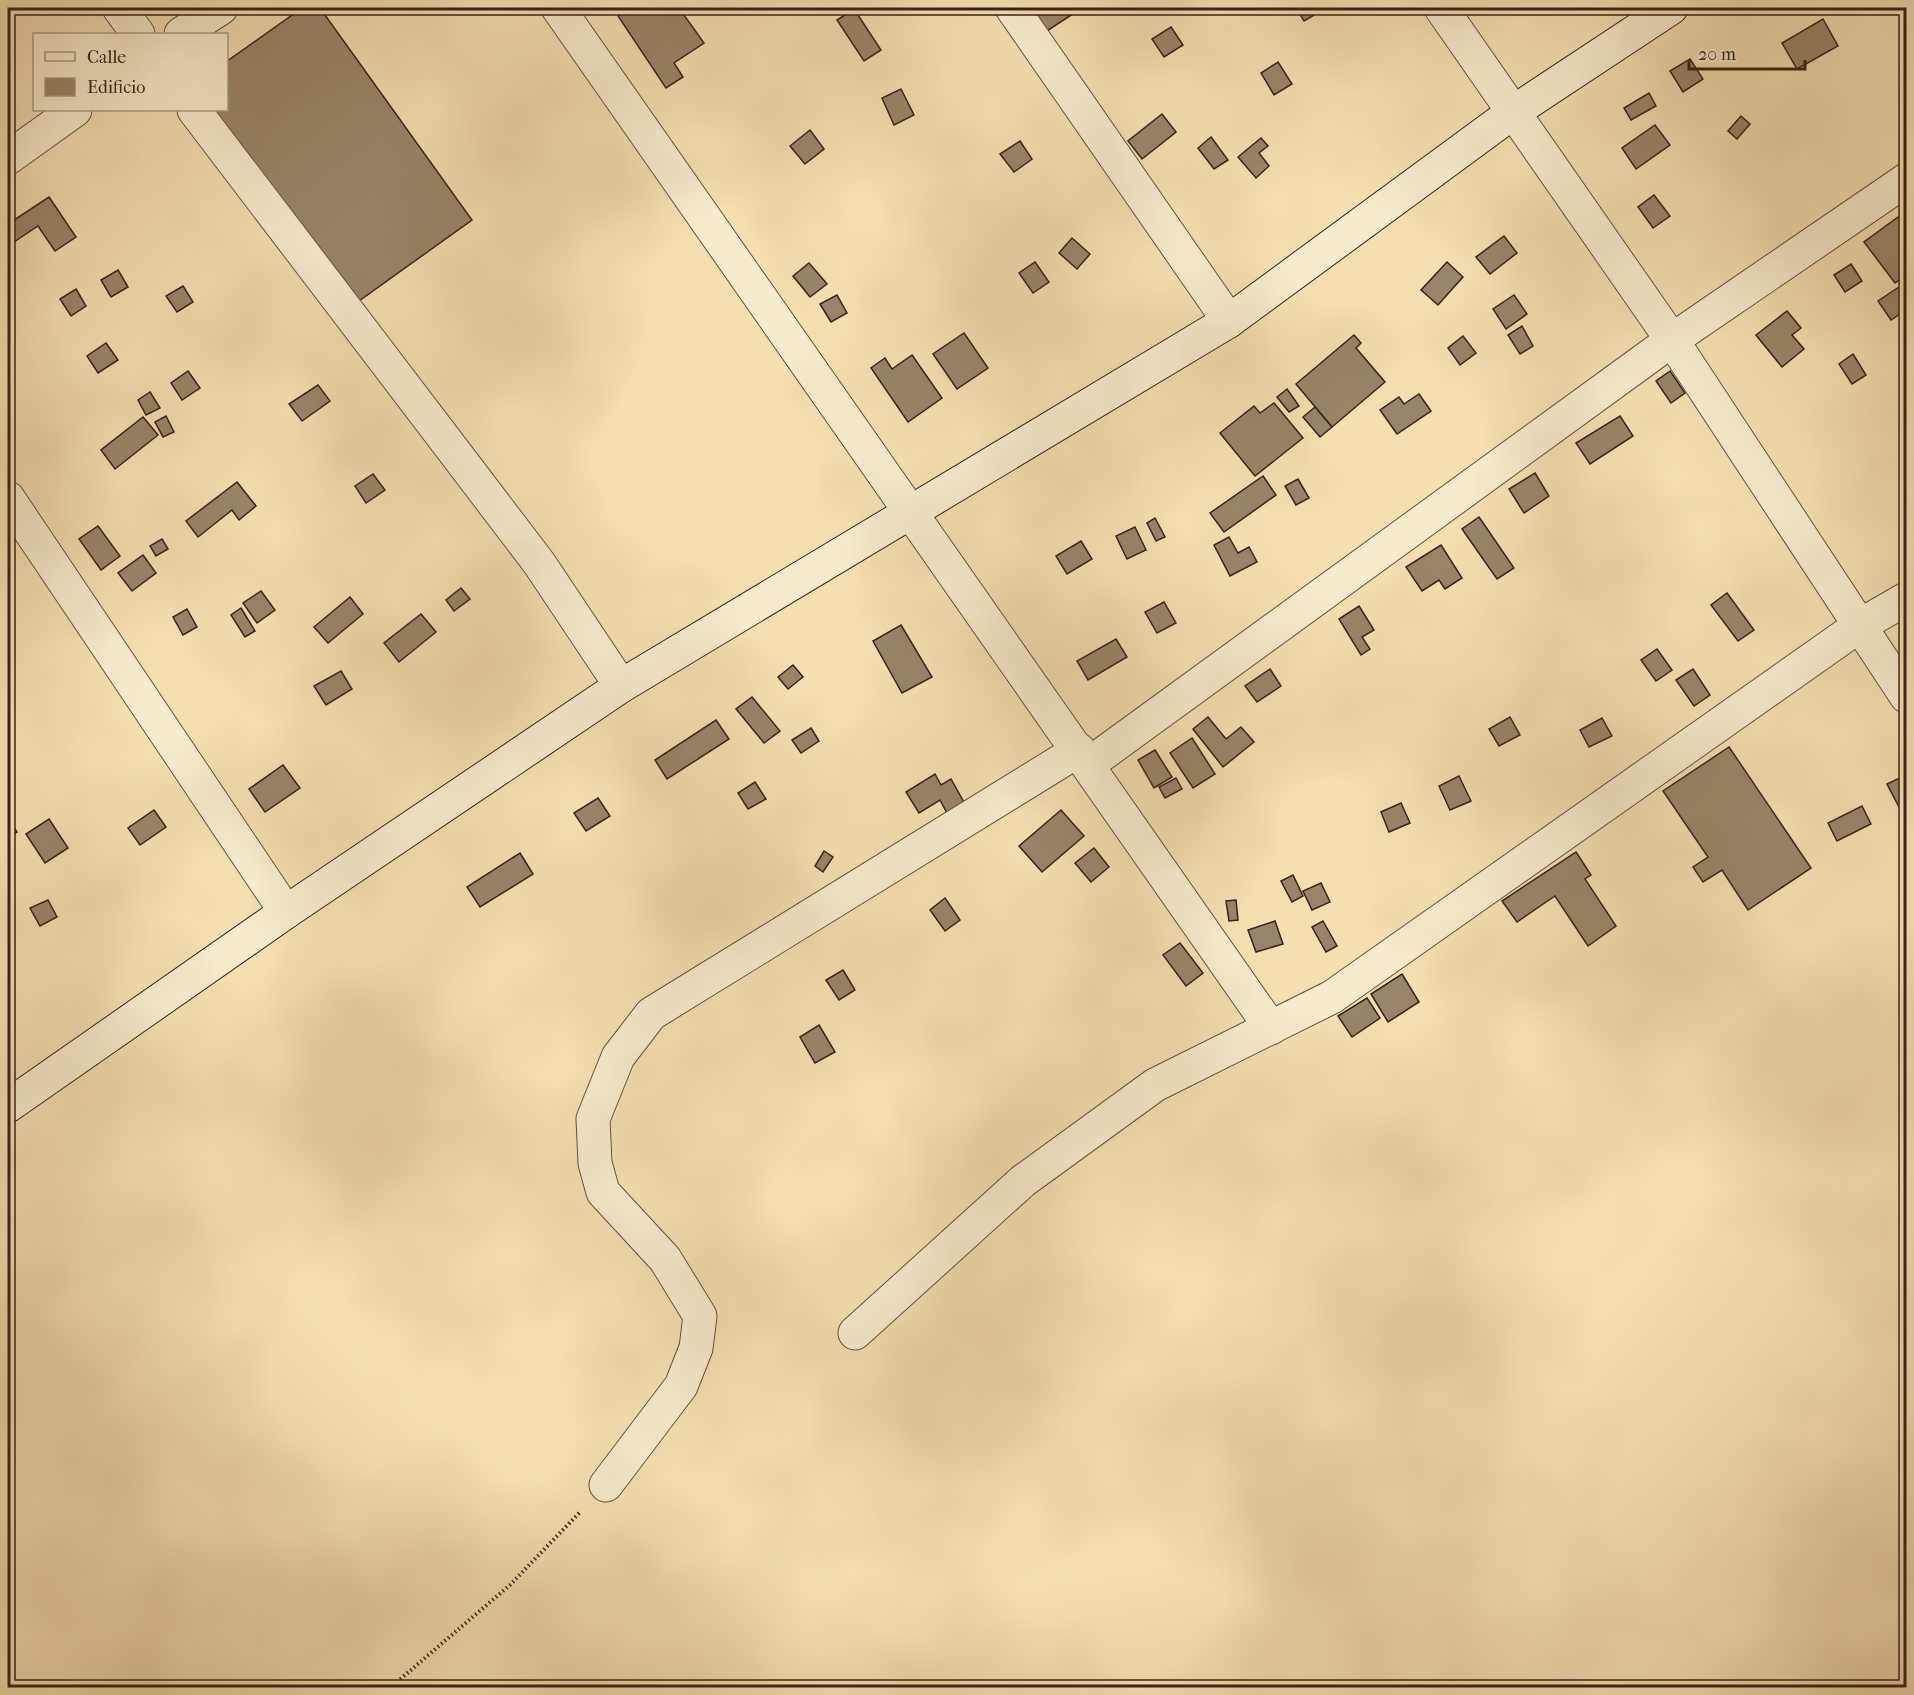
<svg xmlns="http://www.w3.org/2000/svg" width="1914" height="1695" viewBox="0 0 1914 1695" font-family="'IM FELL French Canon',serif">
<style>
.building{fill:#998469;stroke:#37221a;stroke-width:1.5}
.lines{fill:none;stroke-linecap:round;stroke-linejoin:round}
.street-casing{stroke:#665140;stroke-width:35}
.secondary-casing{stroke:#37221a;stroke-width:35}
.path{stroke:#37221a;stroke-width:4;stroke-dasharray:1.5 3;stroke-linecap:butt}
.street{stroke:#f8eacd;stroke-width:33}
.secondary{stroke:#f8eacd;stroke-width:33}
</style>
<rect width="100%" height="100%" fill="#f4deb2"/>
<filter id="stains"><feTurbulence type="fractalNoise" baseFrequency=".00333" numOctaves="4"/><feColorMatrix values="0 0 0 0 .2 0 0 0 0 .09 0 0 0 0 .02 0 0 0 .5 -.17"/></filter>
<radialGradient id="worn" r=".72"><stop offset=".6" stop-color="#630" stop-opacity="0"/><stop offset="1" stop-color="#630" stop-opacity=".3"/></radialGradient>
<g class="building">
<path d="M302,8h18l152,212 -120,86 -141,-196h15v-48z"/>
<path d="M629,8h50l25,35 -30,20 9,14 -17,11 -48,-72z"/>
<path d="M1032,8h50l-35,23z"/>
<path d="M1296,8h30l-22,13z"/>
<path d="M854,9l27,41 -17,11 -27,-41z"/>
<path d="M1823,19l15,27 -41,23 -15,-26z"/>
<path d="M1171,27l12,18 -19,12 -12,-18z"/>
<path d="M1690,59l13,20 -20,13 -13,-21z"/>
<path d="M1278,62l14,22 -18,11 -13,-22z"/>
<path d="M901,89l13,26 -20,10 -12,-27z"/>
<path d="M1649,93l7,13 -25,14 -7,-12z"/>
<path d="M1162,114l14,18 -34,27 -14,-18z"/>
<path d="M1741,116l9,8 -13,15 -9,-8z"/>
<path d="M1655,125l15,20 -34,24 -14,-21z"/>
<path d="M810,130l14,19 -19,15 -15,-18z"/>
<path d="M1211,137l17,23 -14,9 -16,-21z"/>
<path d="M1261,138l7,8 -9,7 10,13 -13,12 -18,-21z"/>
<path d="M1020,141l12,18 -18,13 -14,-18z"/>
<path d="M1654,195l16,21 -17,12 -15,-21z"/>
<path d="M49,197l27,40 -21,14 -17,-25 -24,16 -6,-10v-8z"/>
<path d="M1898,217l8,11v47l-11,8 -31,-41z"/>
<path d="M1504,236l13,17 -27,21 -14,-17z"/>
<path d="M1072,238l18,16 -13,15 -18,-16z"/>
<path d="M1035,262l14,20 -16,11 -14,-20z"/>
<path d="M1447,262l16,15 -25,28 -17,-15z"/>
<path d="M809,263l18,21 -17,13 -17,-21z"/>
<path d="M1851,264l11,17 -17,11 -11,-17z"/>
<path d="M118,270l10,17 -17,10 -10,-17z"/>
<path d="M1905,283l1,27 -15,10 -13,-19z"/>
<path d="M183,286l10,16 -16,10 -11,-16z"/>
<path d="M76,289l10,17 -15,10 -11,-17z"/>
<path d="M837,295l10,18 -16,9 -11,-18z"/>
<path d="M1514,295l13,19 -21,15 -13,-20z"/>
<path d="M1787,311l14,17 -9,7 12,14 -22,18 -26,-32z"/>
<path d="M1522,326l11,20 -13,8 -12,-19z"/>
<path d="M964,333l24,35 -31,21 -24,-35z"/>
<path d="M1354,335l7,8 -5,5 29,34 -53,45 -36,-43z"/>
<path d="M1463,336l13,17 -16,12 -12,-17z"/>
<path d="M106,343l12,17 -20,13 -11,-17z"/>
<path d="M1853,354l13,21 -14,9 -13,-20z"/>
<path d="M912,355l30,43 -34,24 -37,-54 14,-10 7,11z"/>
<path d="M188,371l12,17 -18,12 -11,-17z"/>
<path d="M1670,371l15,22 -14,10 -15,-22z"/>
<path d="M318,385l12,16 -28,20 -13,-17z"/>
<path d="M1287,389l12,17 -10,6 -12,-15z"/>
<path d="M150,392l10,16 -14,7 -8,-15z"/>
<path d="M1419,394l12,17 -34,23 -17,-24 19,-13 5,7z"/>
<path d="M1274,403l29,35 -48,38 -35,-43 34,-27 6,7z"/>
<path d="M1315,407l17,20 -12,10 -17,-20z"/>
<path d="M166,416l8,16 -11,5 -8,-15z"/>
<path d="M1620,416l13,20 -43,28 -14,-21z"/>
<path d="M143,417l15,18 -43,34 -14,-19z"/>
<path d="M1535,473l14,23 -25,17 -15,-24z"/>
<path d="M373,474l12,16 -19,13 -11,-17z"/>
<path d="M1263,476l13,19 -52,37 -14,-19z"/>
<path d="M1298,479l11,19 -13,7 -11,-19z"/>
<path d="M237,482l19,24 -17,14 -7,-10 -34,27 -12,-16z"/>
<path d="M1479,517l35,51 -17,11 -35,-50z"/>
<path d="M1155,518l10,19 -9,4 -9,-18z"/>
<path d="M98,526l22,30 -19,14 -22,-31z"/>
<path d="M1135,527l11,23 -19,9 -11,-23z"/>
<path d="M1229,537l9,16 11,-6 8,15 -27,14 -16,-31z"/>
<path d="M162,539l6,10 -12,7 -6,-10z"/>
<path d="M1081,541l11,18 -25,15 -11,-18z"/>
<path d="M1441,545l21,33 -17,11 -6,-9 -17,11 -16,-24z"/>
<path d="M143,555l13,18 -24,18 -14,-18z"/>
<path d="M461,588l9,11 -16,12 -8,-11z"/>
<path d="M261,591l14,19 -18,13 -14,-20z"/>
<path d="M1727,593l27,37 -16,11 -27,-36z"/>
<path d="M350,597l13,17 -35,29 -14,-16z"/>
<path d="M1164,602l12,21 -19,10 -12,-21z"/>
<path d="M1359,606l15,24 -12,7 8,12 -9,6 -22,-36z"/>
<path d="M241,608l14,23 -10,6 -14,-22z"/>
<path d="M187,609l10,18 -14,8 -10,-18z"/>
<path d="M421,614l15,18 -37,30 -15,-19z"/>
<path d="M901,625l31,52 -30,16 -29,-52z"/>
<path d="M1116,639l11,18 -39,23 -11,-19z"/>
<path d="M1657,649l15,21 -16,11 -15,-21z"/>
<path d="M793,665l10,12 -15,12 -10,-12z"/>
<path d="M1270,669l11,17 -24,16 -12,-16z"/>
<path d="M1693,669l17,26 -16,11 -18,-26z"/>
<path d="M341,671l11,18 -26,16 -12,-19z"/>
<path d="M752,697l28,34 -16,12 -28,-34z"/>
<path d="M1208,717l18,22 15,-12 13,15 -31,25 -30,-38z"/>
<path d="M1510,717l10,18 -21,11 -10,-17z"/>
<path d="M1602,718l10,18 -23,11 -9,-17z"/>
<path d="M716,720l13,19 -62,40 -12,-19z"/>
<path d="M811,728l8,13 -18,12 -9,-13z"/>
<path d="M1192,738l23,36 -22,14 -23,-35z"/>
<path d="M1729,747l82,121 -63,42 -26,-40 -19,12 -10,-15 15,-10 -45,-66z"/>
<path d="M1155,750l17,27 -18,11 -16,-28z"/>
<path d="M283,765l17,23 -35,24 -16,-23z"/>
<path d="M935,774l6,11 10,-6 14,25 -17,11 -8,-15 -21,13 -13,-21z"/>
<path d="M1906,775v28l-7,4 -12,-23z"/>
<path d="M1459,776l12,25 -21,9 -11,-24z"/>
<path d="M1176,778l6,11 -17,9 -6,-11z"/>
<path d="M755,782l11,17 -18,10 -10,-16z"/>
<path d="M598,798l12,18 -24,15 -12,-18z"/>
<path d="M1401,803l9,20 -21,9 -8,-20z"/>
<path d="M1862,806l9,18 -34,17 -9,-18z"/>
<path d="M154,810l12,17 -26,18 -12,-17z"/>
<path d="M1061,810l23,26 -42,36 -23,-26z"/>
<path d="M8,818l9,14 -9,6z"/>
<path d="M49,819l19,29 -23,15 -19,-29z"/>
<path d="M1094,848l15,19 -18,15 -16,-19z"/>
<path d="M824,851l9,6 -10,15 -8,-6z"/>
<path d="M1576,852l15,23 -6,4 31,47 -28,20 -33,-50 -38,26 -15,-21z"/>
<path d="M520,853l13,21 -53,33 -13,-20z"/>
<path d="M1293,875l10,21 -11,6 -11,-21z"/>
<path d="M1321,883l9,19 -18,8 -9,-19z"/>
<path d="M945,898l15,22 -15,11 -15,-21z"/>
<path d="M48,900l9,17 -17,9 -10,-18z"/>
<path d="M1236,900l2,20 -9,1 -3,-20z"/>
<path d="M1275,921l8,23 -27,8 -8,-22z"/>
<path d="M1323,921l14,25 -11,6 -14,-25z"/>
<path d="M1180,943l23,30 -17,13 -23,-31z"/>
<path d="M843,970l12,20 -16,10 -13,-20z"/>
<path d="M1402,974l17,28 -31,20 -17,-28z"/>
<path d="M1367,998l13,20 -28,19 -14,-21z"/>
<path d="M819,1025l16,27 -20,11 -15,-26z"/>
</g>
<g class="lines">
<defs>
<g id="street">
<path d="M119,8l19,26"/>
<path d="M558,8l713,1020"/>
<path d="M1012,8l217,313"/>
<path d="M1441,8l231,332 234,356"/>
<path d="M181,34l40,-26"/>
<path d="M194,110l345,453 82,123"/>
<path d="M8,158l67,-48"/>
<path d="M8,498l278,414"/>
<path d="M1089,764l583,-424 234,-160"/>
<path d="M855,1333l168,-152 132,-96 177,-88 527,-371 47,-27"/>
<path d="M606,1485l75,-99 15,-38 4,-32 -35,-57 -62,-67 -8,-29 -2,-44 25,-62 33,-43 428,-264"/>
</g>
<path id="secondary" d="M8,1106l278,-194 335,-226 608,-365 283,-208 159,-105"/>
</defs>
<use href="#street" class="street-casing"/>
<use href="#secondary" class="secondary-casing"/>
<path class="path" d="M390,1688l120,-103 71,-74"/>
<use href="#street" class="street"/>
<use href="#secondary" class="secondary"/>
</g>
<rect width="1914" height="1695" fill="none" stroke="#f4deb2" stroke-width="30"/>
<rect x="9" y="9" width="1896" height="1677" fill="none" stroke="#37221a" stroke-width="3"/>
<rect x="15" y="15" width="1884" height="1665" fill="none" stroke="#37221a" stroke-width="1.5"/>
<rect x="33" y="33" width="195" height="78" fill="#f8eacd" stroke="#ab9a85" stroke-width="1.5"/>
<rect x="45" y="52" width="30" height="9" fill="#f8eacd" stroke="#ab9a85" stroke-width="1.5"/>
<text x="87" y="63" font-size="18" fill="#37221a">Calle</text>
<rect x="45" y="78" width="30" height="18" fill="#998469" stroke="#ab9a85" stroke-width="1.5"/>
<text x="87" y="93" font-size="18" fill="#37221a">Edificio</text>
<path d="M1689 60v9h116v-9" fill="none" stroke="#37221a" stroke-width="3"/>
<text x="1698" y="60" font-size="18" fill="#37221a" stroke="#f8eacd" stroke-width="4.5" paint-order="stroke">20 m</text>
<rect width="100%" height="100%" filter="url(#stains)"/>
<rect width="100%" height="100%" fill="url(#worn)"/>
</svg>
